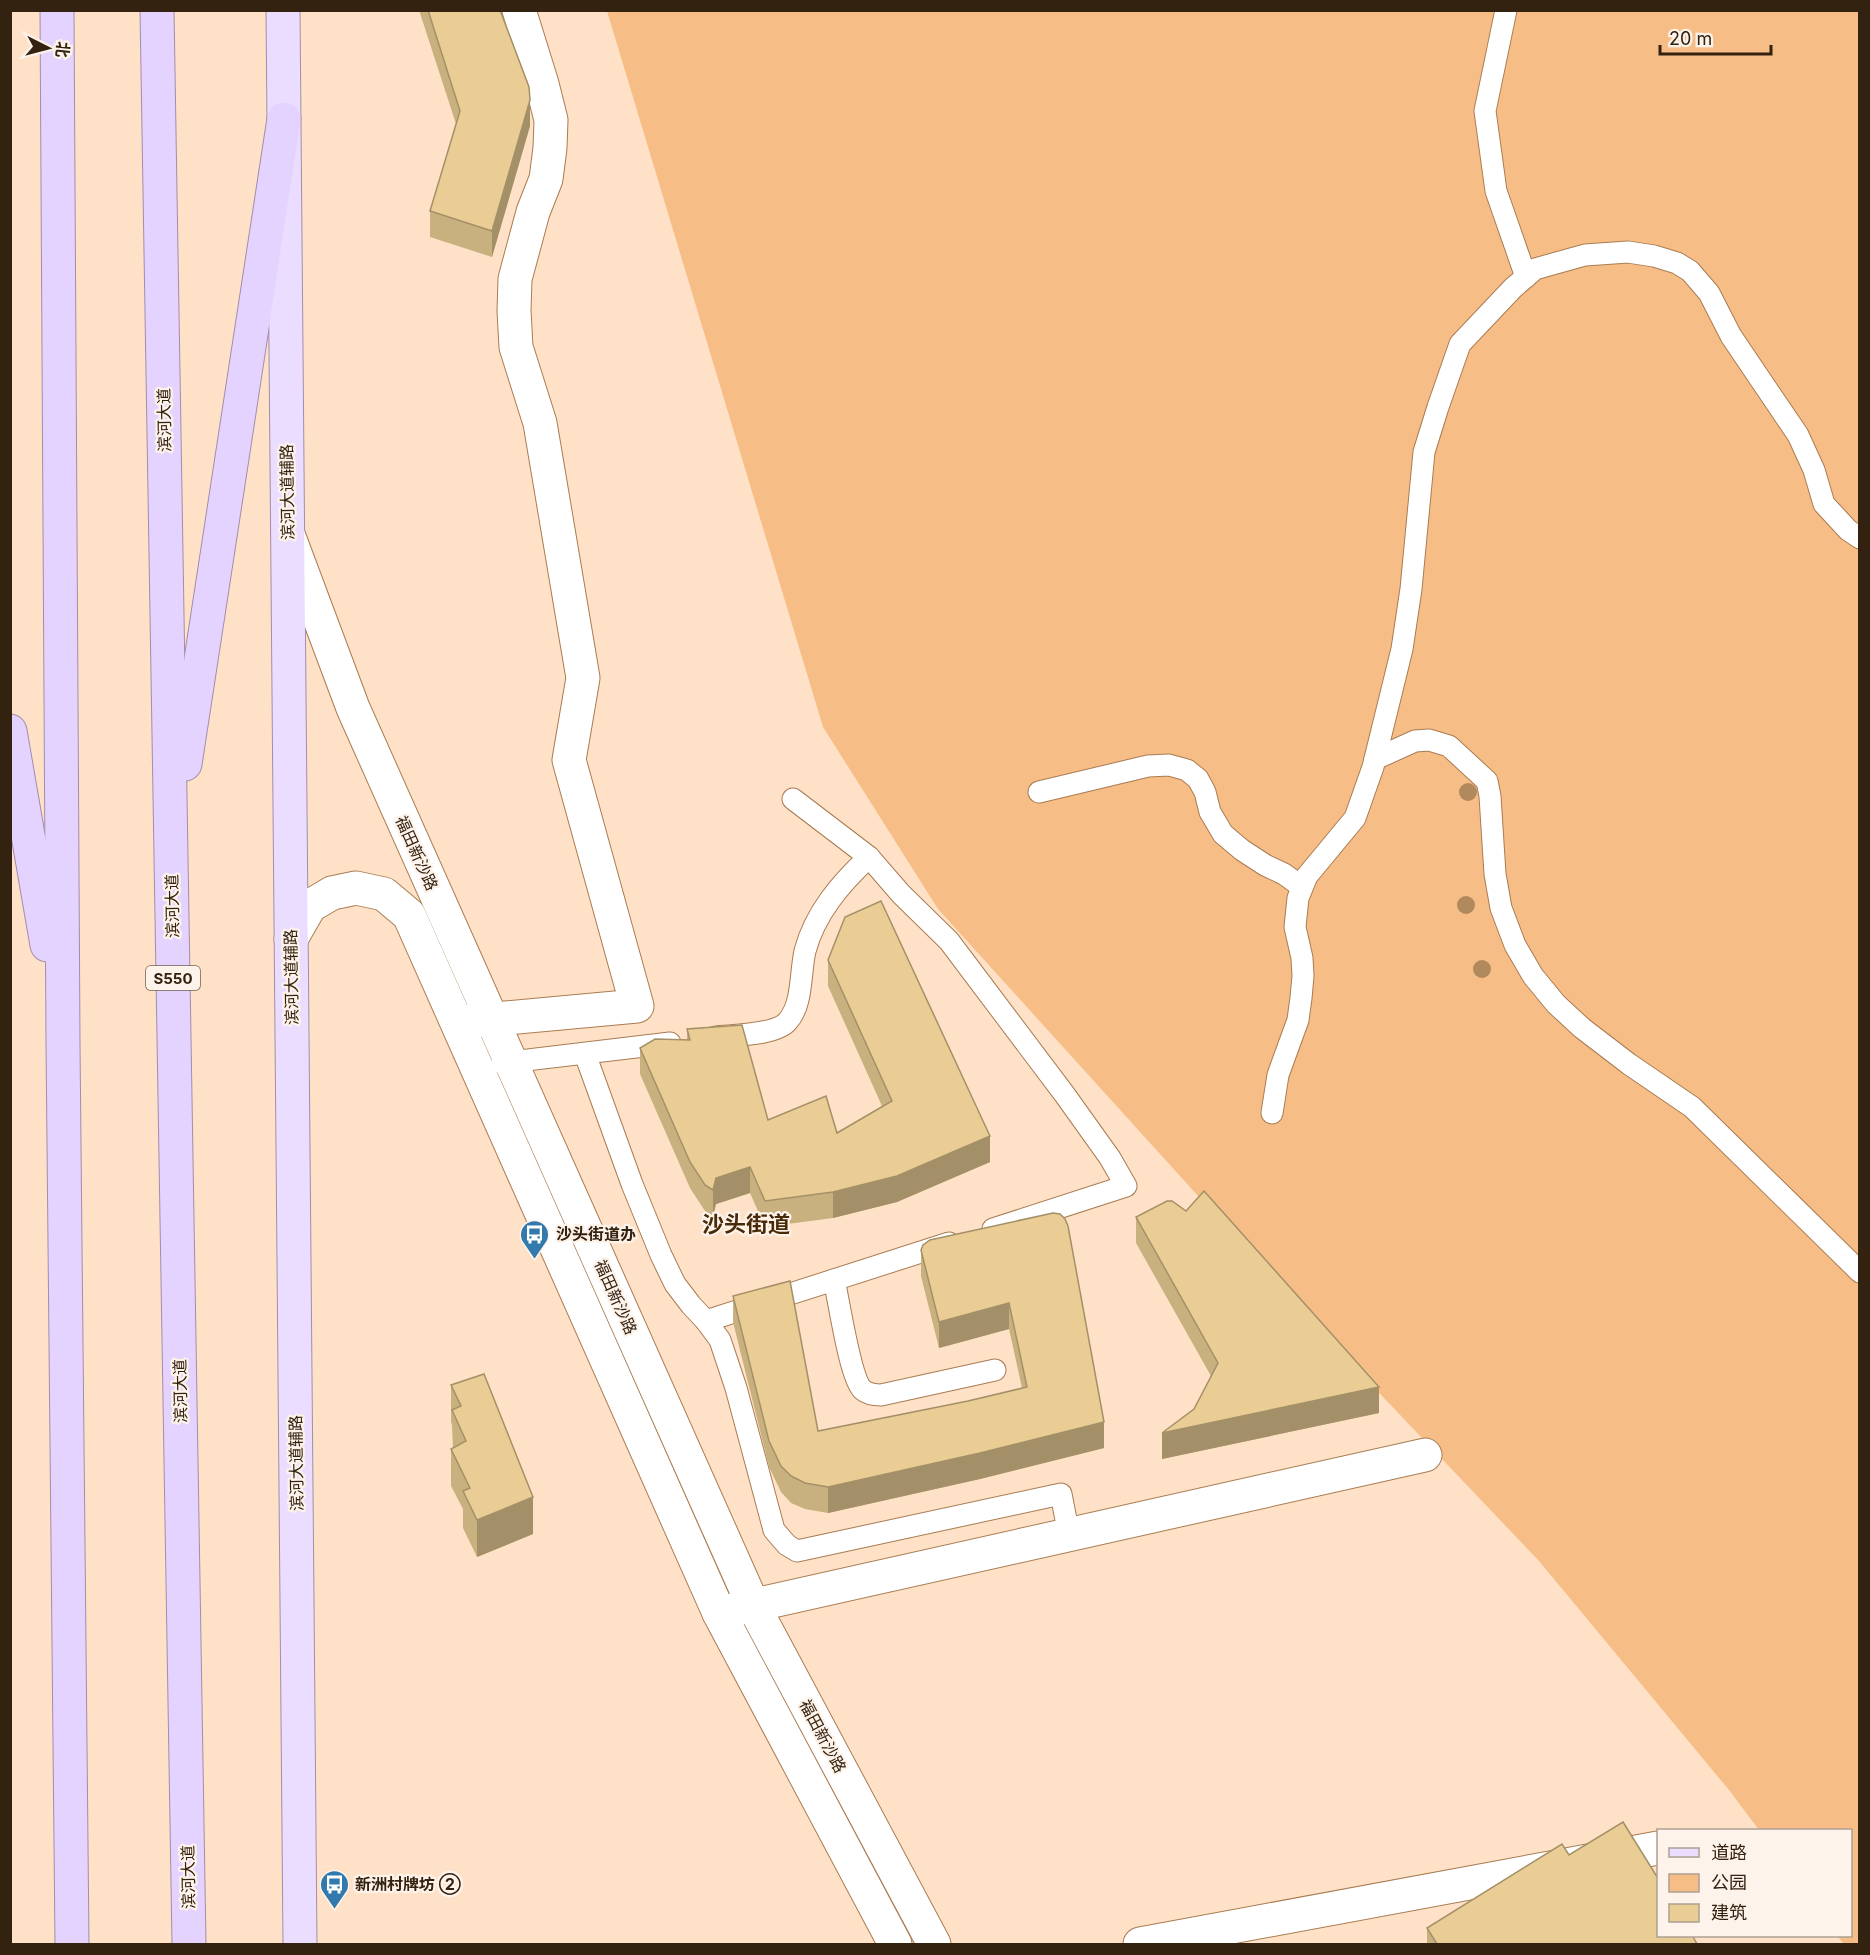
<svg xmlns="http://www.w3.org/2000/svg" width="1870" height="1955" viewBox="0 0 1870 1955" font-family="Inter,'Noto Sans SC',sans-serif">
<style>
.green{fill:#f7bd86}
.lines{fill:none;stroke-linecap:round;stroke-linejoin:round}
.service-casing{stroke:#a97c52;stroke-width:23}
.minor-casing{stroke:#a97c52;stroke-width:35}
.tertiary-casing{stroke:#a97c52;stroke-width:35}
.primary-casing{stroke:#a28dab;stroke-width:35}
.trunk-casing{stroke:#a28dab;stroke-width:35}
.service{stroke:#fff;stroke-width:21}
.minor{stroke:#fff;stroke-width:33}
.tertiary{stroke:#fff;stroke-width:33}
.primary{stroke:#ebddff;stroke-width:33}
.trunk{stroke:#e4d2ff;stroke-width:33}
.tree{fill:#b0895d}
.wall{fill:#c9b07f}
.shaded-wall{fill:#a49068}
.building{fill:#eacd94;stroke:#a49068;stroke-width:1.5}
.labels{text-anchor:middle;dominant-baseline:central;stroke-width:4.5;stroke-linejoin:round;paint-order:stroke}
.shield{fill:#fdf3ea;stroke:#706151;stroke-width:1.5}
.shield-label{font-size:15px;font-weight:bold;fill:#342210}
.street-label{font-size:16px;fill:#342210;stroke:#fdf3ea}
.poi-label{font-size:16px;font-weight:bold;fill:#342210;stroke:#fdf3ea;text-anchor:start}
.district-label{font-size:22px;font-weight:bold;fill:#492a08;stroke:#fdf3ea}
</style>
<rect width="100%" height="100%" fill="#ffe1c7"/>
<path class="green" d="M607,11h1252v1933h-15l-7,-8h13v-106h-91l-30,-40 -190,-229 -214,-225 -387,-427 -115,-182z"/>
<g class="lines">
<defs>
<g id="service">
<path d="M1506,10l-21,101 11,80 30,86"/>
<path d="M1375,759l40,-18 14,-1 20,6 38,35 3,15 5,78 6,34 14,37 18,31 23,28 26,24 47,36 63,43 168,165"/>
<path d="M1039,792l109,-26 21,-1 18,5 11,9 7,13 5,20 13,22 19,16 23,15 19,9 18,13"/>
<path d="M793,799l76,58 32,37 48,47 116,154 45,63 16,28 -133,43"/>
<path d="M716,1037c18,-2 59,-2 71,-15 16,-17 13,-49 18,-71 10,-38 36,-68 64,-94"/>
<path d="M585,1054l47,130 29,71 14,29 16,21 15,16 14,19 16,48 38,142 13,15 10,6 264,-57 8,41"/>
<path d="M502,1063l168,-20"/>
<path d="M1272,1113l6,-38 20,-55 3,-22 2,-22 -1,-18 -7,-31 3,-29 9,-22 48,-58 18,-51 29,-118 9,-60 13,-137 14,-45 22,-63 53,-56 22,-19 50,-14 43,-3 26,4 23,7 13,8 19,22 22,43 67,99 16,35 10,34 24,26 12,8"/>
<path d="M834,1280c5,20 16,99 29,110 5,4 12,5 18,5l114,-25"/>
<path d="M706,1321l243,-78"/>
</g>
<g id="minor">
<path d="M463,1022l174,-16 -68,-246 14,-82 -43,-255 -24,-76 -2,-36 1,-32 18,-67 13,-33 4,-31 1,-28 -9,-36 -23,-74"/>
<path d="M719,1613l706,-158"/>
<path d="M1140,1944l518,-96"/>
</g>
<g id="tertiary">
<path d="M289,537l64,171 400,897 181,339"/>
<path d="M291,939l19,-33 22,-13 24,-5 28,6 25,21 310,698 176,331"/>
</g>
<path id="primary" d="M283,10l17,1934"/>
<g id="trunk">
<path d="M57,10l6,1033 9,901"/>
<path d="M157,10l32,1934"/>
<path d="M10,731l37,214"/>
<path d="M185,764l99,-645"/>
</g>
</defs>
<use href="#service" class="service-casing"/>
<use href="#minor" class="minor-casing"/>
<use href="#tertiary" class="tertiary-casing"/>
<use href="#primary" class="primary-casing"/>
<use href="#trunk" class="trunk-casing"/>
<use href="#service" class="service"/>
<use href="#minor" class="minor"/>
<use href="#tertiary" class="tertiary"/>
<use href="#primary" class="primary"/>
<use href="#trunk" class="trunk"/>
</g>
<g class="tree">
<circle cx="1468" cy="792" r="9"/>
<circle cx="1466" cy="905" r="9"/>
<circle cx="1482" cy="969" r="9"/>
</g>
<g class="wall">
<path d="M419,10h81l30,116 -38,131 -62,-20v-26l26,-87z"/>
<path d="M828,960l162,202 -93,40 -64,16 -68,9 -15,-34 -34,11 -3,12 -8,-5 -15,-23 -50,-114v-26l47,-8v-11l81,91 69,13 45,-27 -54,-120z"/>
<path d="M1053,1213l51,235 -124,31 -152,34 -23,-4 -14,-6 -10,-11 -12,-25 -36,-145v-26l85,135 150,-30 54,-13 -13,-59 -70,19 -18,-72v-26z"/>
<path d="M1136,1217l243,196 -217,46 32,-50 17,-33 -75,-133z"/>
<path d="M451,1385l82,149 -56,23 -14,-29v-19l-12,-23v-37l2,-1 -1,-23 -1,-3z"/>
<path d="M1569,1855l128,89h-270v-16z"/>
</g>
<g class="shaded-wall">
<path d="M530,100v26l-38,131v-26z"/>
<path d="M990,1136v26l-93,40 -64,16v-26z"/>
<path d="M750,1167v26l-34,11 -3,12v-26l3,-12z"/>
<path d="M1009,1303v26l-70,19v-26z"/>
<path d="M1379,1387v26l-217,46v-26z"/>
<path d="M1104,1422v26l-124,31 -152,34v-26z"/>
<path d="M533,1497v37l-56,23v-37z"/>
</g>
<g class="building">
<path d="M428,10h72l29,77 1,13 -38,131 -62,-20 30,-100z"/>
<path d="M881,901l109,235 -93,40 -64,16 -68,9 -15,-34 -34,11 -3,12 -8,-5 -15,-23 -50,-114 15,-9 35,1 -3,-11 55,-4 26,95 58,-24 11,37 55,-32 -64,-141 17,-43z"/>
<path d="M1204,1191l175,196 -217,46 32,-24 24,-46 -82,-146 31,-16h5l14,10z"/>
<path d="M1053,1213l7,1 5,5 3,7 36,196 -124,31 -152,34 -23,-4 -14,-7 -10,-10 -12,-25 -36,-145 57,-15 28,150 150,-30 59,-14 -18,-84 -70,19 -18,-72 2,-5 7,-5z"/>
<path d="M484,1374l49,123 -56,23 -14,-29 7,-3 -19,-39 15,-8 -14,-31 9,-4 -10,-21z"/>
<path d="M1623,1822l36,58v55h33l5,9h-260l-10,-16 135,-84 7,11z"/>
</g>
<defs>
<symbol id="bus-pin" viewBox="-11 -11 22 30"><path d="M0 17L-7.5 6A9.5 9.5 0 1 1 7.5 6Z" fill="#3279ad" stroke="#fdf3ea"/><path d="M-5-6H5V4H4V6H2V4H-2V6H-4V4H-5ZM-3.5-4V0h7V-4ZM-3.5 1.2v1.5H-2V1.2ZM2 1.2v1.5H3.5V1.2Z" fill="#fff"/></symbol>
</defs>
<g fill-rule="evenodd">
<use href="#bus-pin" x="518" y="1218" width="33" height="45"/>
<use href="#bus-pin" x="318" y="1868" width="33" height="45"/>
</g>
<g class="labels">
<rect class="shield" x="146" y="966" width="54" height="24" rx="4.5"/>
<g class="shield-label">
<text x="173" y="978">S550</text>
</g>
<g class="street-label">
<text transform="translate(164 420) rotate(-91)">滨河大道</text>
<text transform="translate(287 492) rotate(-91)">滨河大道辅路</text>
<text transform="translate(417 853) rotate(66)">福田新沙路</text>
<text transform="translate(172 906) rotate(-91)">滨河大道</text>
<text transform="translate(291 977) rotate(-91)">滨河大道辅路</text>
<text transform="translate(616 1297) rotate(66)">福田新沙路</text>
<text transform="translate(180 1391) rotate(-91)">滨河大道</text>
<text transform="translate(296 1463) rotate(-91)">滨河大道辅路</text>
<text transform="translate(823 1736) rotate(62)">福田新沙路</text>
<text transform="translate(188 1877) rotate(-91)">滨河大道</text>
</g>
<g class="poi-label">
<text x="556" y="1234">沙头街道办</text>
<text x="355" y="1884">新洲村牌坊 ②</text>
</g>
<g class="district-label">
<text x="746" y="1224">沙头街道</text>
</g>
</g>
<rect width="1870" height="1955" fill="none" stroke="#342210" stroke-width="24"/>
<rect x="1657" y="1829" width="195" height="108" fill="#fdf3ea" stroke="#ad9f93" stroke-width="1.5"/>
<rect x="1669" y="1848" width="30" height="9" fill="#ebddff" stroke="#ad9f93" stroke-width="1.5"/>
<text x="1711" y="1859" font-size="18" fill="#342210">道路</text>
<rect x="1669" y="1874" width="30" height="18" fill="#f7bd86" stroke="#ad9f93" stroke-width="1.5"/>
<text x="1711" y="1889" font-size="18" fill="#342210">公园</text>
<rect x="1669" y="1904" width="30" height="18" fill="#eacd94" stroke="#ad9f93" stroke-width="1.5"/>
<text x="1711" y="1919" font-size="18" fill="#342210">建筑</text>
<g transform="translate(48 48) rotate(96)" stroke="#fdf3ea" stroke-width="4.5" paint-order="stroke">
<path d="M0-4.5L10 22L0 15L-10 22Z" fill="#342210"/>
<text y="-9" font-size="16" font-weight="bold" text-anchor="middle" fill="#342210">北</text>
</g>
<path d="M1660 45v9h111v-9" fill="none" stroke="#342210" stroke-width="3"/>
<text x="1669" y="45" font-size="18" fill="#342210" stroke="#fdf3ea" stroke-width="4.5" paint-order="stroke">20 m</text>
</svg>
